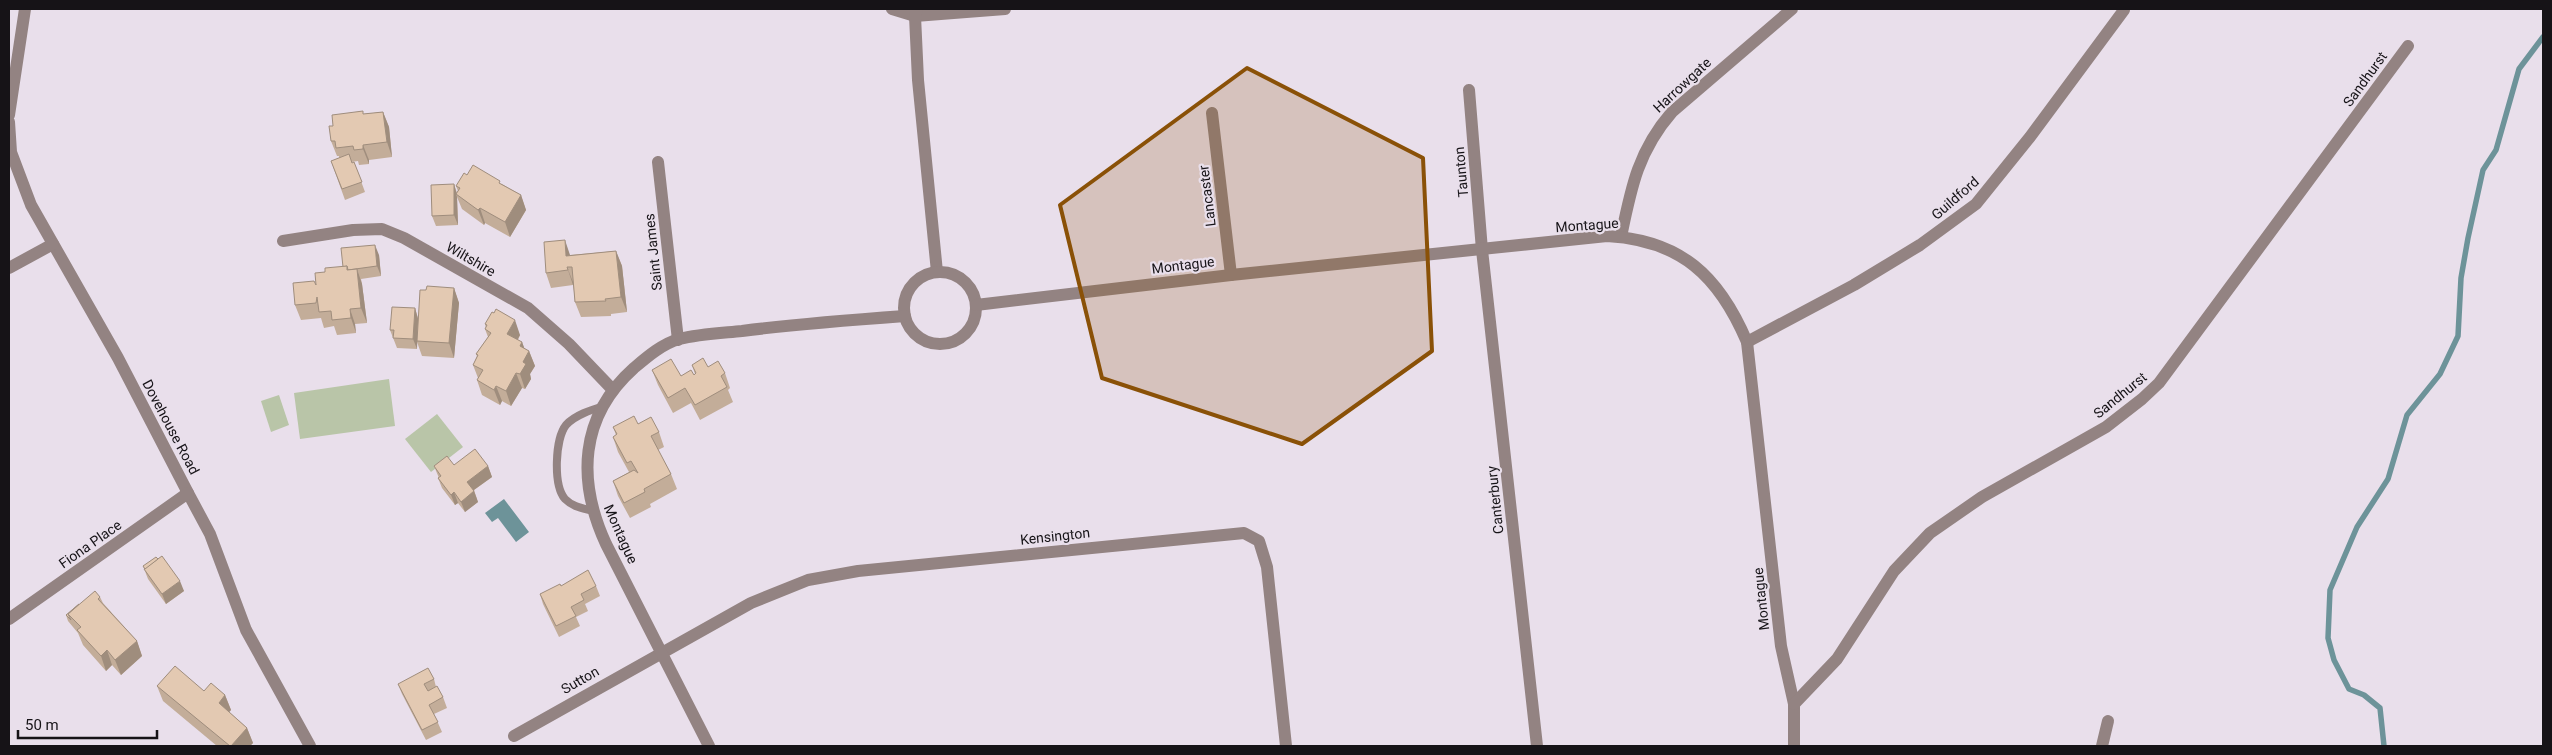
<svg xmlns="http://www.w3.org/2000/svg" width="2552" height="755" viewBox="0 0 2552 755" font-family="Roboto,sans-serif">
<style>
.green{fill:#b9c5a8}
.water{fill:#6d9399}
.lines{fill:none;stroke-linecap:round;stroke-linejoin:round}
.stream{stroke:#6d9399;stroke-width:5.5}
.lane{stroke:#938382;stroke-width:8}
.street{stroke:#938382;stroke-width:12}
.wall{fill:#c3ad99}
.shaded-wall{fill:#9f8d7d}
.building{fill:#e3c9b2;stroke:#9f8d7d}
.marked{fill:#8a5107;fill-opacity:0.2;stroke:#8a5107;stroke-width:4;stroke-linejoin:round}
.labels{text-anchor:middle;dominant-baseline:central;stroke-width:4.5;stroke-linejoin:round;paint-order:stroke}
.street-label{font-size:14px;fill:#161317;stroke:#e9dfeb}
</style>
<rect width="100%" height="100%" fill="#e9dfeb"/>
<g class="green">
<path d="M389,379l6,47 -95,13 -6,-46z"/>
<path d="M279,395l10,30 -18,7 -10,-31z"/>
<path d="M437,414l26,33 -32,25 -26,-33z"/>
</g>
<path class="water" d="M504,499l25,33 -13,10 -18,-24 -6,4 -7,-9z"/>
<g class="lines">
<path class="stream" d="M2384,746l-4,-38 -16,-13 -15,-6 -15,-29 -6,-22 2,-48 27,-63 31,-48 19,-64 33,-41 18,-38 3,-58 7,-40 15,-68 13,-20 23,-81 24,-32"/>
<path class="lane" d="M593,511c-11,-3 -20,-4 -28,-12 -12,-14 -10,-60 1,-74 9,-10 25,-15 38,-19"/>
<g class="street">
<path d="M892,9l23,7 90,-7"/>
<path d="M917,9l-2,7 3,64 19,192"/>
<path d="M1469,90l13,160 55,496"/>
<path d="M1212,113l19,162"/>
<path d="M9,115l16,-106"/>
<path d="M9,122l2,30 20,53 87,153 70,135 22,41 36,96 64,116"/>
<path d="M658,162l20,178"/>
<path d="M1621,237c10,-49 17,-86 51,-125l120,-103"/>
<path d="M283,241l70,-11 29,-1 22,9 124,70 41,36 44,46"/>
<path d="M9,268l44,-24"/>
<circle cx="940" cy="308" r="36"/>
<path d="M976,305l255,-30 376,-39c74,4 112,40 140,106l34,304 13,58v42"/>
<path d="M1747,342l107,-57 66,-40 56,-41 54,-67 94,-127"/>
<path d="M9,619l179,-126"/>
<path d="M1794,704l43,-45 57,-88 36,-38 52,-36 124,-70 36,-28 17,-16 249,-337"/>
<path d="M514,736l237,-133 57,-23 50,-9 386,-38 15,8 8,26 19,179"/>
<path d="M709,746l-103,-202c-29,-63 -27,-127 28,-176 13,-11 28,-24 45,-29 20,-5 43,-6 63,-8 54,-7 108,-11 163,-15"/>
<path d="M2102,746l6,-25"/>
</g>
</g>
<g class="wall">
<path d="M383,112l6,15 3,30 -23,3v4l-10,1 -1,-4 -6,1v1l2,-1 11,30 -20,8 -14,-39 8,-3v-2h-2l-6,-15 2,-15 31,-12z"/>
<path d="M467,175l35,9 19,11 5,15 -16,27 -25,-14 -1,2 -22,-16 -5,-12 1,28 -22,1 -4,-10 22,-32 3,9 1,-2 -2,-5z"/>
<path d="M616,251l6,15 5,46 -16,2v2l-30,1 -6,-15 -2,-20v3l-22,3 -5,-15 24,-18z"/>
<path d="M379,255l2,21 -20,3 1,5 5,39 -12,1 1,9 -19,2 -3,-9 -10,2 -3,-10 -20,2 -6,-15 21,-20 9,-13z"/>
<path d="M454,288l5,15 -5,55 -32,-2 -5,-14v7l-20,-1 -7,-18 25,-22 3,10 8,-28z"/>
<path d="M485,324l35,11 -2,5 4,2 2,6 5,3 6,15 -5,8 1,5 -6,10 -3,-1 -11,18 -9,-5 -2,4 -18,-10 -5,-15 1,-2 -5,-13 4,-9 -1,-2 12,-17 -3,-8 1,-1z"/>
<path d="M692,365l16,2 17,6 5,15 -2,2 5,12 -33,18 -9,-17 -18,10 -15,-28 -6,-15 29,6 13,-1 1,-1z"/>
<path d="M638,424l21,8 5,15 -6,3 13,24 6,15 -27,15 1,3 -21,11 -12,-22 -5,-15 16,-9 -11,-20 -5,-15 3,-2 -3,-8z"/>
<path d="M454,465l34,1 4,11 -18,13 4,12 -13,10 -7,-9 -3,2 -13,-17 -4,-10h1l-5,-12z"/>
<path d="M158,559l26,32 -18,13 -18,-25 -5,-13z"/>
<path d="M561,586h35l4,10 -15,8 3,7 -12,6 4,9 -21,11 -16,-33 -3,-10z"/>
<path d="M100,597l3,6 34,38 5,15 -21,19 -9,-10 -6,6 -23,-26 -5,-12 -10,-12 -2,-6z"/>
<path d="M434,679l2,8 7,10 4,11 -13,6 8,18 -16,8 -24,-46 -4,-10z"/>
<path d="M157,686l47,5 21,4 6,15 -2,2 18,16 6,15 -3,3h-33l-54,-45z"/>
</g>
<g class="shaded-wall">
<path d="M383,112l6,15 3,30 -5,-15z"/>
<path d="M363,145l6,15v4l-6,-15z"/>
<path d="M454,184l3,11 -1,-1 1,3 1,28 -4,-10z"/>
<path d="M521,195l5,15 -16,27 -5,-15z"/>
<path d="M480,208l5,15 -1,2 -6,-15z"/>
<path d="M565,240l5,15 1,12 -5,-11z"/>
<path d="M375,245l4,10 2,21 -4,-10z"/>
<path d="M616,251l6,15 5,46 -6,-15z"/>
<path d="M567,267l6,15v3z"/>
<path d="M357,269l5,15 5,39 -6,-15z"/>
<path d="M454,288l5,15 -5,55 -5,-15z"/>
<path d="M415,308l3,11 -1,30 -4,-10z"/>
<path d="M350,309l5,15 1,9 -5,-15z"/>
<path d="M515,320l5,15 -8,14 -5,-15z"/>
<path d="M522,342l5,13 2,-4 6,15 -5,8 1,5 -6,10 -5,-15 3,-12 -3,-16z"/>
<path d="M516,373l6,15 -11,18 -5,-15z"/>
<path d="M496,386l6,15 -2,4 -6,-15z"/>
<path d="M488,466l4,11 -21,15 -4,-10z"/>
<path d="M474,491l4,11 -13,10 -4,-10z"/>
<path d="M454,492l4,11 -3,2 -4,-10z"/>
<path d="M180,581l4,10 -18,13 -4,-10z"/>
<path d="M137,641l5,15 -21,19 -6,-15z"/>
<path d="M107,650l5,15 -6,6 -5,-15z"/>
<path d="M225,695l6,15 -7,8 -5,-15z"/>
<path d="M247,728l6,15 -3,3h-19z"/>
</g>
<g class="building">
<path d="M363,111v3l20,-2 4,30 -24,3v4l-9,1 -1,-4 -17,2 -1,-7h-4l-2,-15h4l-1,-11z"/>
<path d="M349,154l3,9 2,-1 8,20 -20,7 -11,-28z"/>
<path d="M473,165l27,16 -1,2 22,12 -16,27 -25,-14 -2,2 -22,-16 4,-6 -4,-2 8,-13 3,2z"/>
<path d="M454,184v31l-22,1 -1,-31z"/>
<path d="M565,240l1,16 50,-5 5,46 -16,2 1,2 -31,1 -3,-35h-5l1,3 -22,3 -2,-31z"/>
<path d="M375,245l2,21 -29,4 -1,-4 -4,1 -2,-19z"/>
<path d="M347,266v4l10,-1 4,39 -11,1 1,9 -19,2 -1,-9 -12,1 -2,-15 -1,6 -21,2 -2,-22 21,-2 2,4 -1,-12 10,-1v-4z"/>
<path d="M427,286l27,2 -5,55 -32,-2 3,-51h6z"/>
<path d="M392,307l23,1 -2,31 -20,-1 1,-8h-4z"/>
<path d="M496,309l19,11 -8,14 15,8 -2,4 9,5 -6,11 3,2 -6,10 -4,-1 -10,18 -10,-5 -2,4 -17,-10 6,-10 -10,-5 5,-10 -2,-1 15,-21 -6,-4 2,-4 -2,-1 7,-12 2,1z"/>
<path d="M703,358l5,9 10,-6 7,12 -4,3 6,11 -32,18 -10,-17 -17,10 -16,-28 19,-11 10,17 10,-6 3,5 2,-2 -4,-8z"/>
<path d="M634,416l4,8 13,-7 8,15 -8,4 20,38 -27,15 1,3 -21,11 -11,-22 21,-11 4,3 -7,-12 -4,2 -14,-26 4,-3 -4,-7z"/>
<path d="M475,449l13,17 -21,16 7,9 -13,11 -7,-10 -3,3 -13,-17 3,-2 -7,-10 13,-10 7,9z"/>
<path d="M162,556l18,25 -18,13 -18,-25z"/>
<path d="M156,557l2,2 -13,10 -2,-3z"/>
<path d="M588,570l8,16 -15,8 3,6 -13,7 5,9 -20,10 -16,-32 20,-10 1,2z"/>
<path d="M95,591l5,6 -2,2 39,42 -22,19 -8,-10 -6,6 -24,-26 4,-3 -13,-13z"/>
<path d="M79,604l-11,10 3,6 -5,-5z"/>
<path d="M175,666l29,25 7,-8 14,12 -6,8 28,25 -16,18h-1l-73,-60z"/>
<path d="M428,668l6,11 -10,5 4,7 9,-5 6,11 -14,8 9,17 -16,8 -24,-46z"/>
</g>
<path class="marked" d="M1247,68l176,90 9,193 -130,93 -200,-66 -42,-173z"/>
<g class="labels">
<g class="street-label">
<text transform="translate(2365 79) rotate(-54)">Sandhurst</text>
<text transform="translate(1682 85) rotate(-43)">Harrowgate</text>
<text transform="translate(1461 172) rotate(-95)">Taunton</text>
<text transform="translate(1207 196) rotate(-97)">Lancaster</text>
<text transform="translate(1955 198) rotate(-41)">Guildford</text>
<text transform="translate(1587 225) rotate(-4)">Montague</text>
<text transform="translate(653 252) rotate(-96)">Saint James</text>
<text transform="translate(471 259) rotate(30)">Wiltshire</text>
<text transform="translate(1183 265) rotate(-7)">Montague</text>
<text transform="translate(2120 395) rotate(-39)">Sandhurst</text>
<text transform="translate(171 427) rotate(62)">Dovehouse Road</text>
<text transform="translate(1495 500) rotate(-96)">Canterbury</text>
<text transform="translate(621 534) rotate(66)">Montague</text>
<text transform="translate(1055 536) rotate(-6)">Kensington</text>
<text transform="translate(90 544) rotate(-35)">Fiona Place</text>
<text transform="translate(1761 599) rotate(-96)">Montague</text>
<text transform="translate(580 680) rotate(-30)">Sutton</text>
</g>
</g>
<rect width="2552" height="755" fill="none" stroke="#161317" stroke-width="20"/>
<path d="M18 730v8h139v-8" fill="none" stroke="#161317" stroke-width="2.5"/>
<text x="25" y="730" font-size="15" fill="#161317" stroke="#e9dfeb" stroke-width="4" paint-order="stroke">50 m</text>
</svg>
